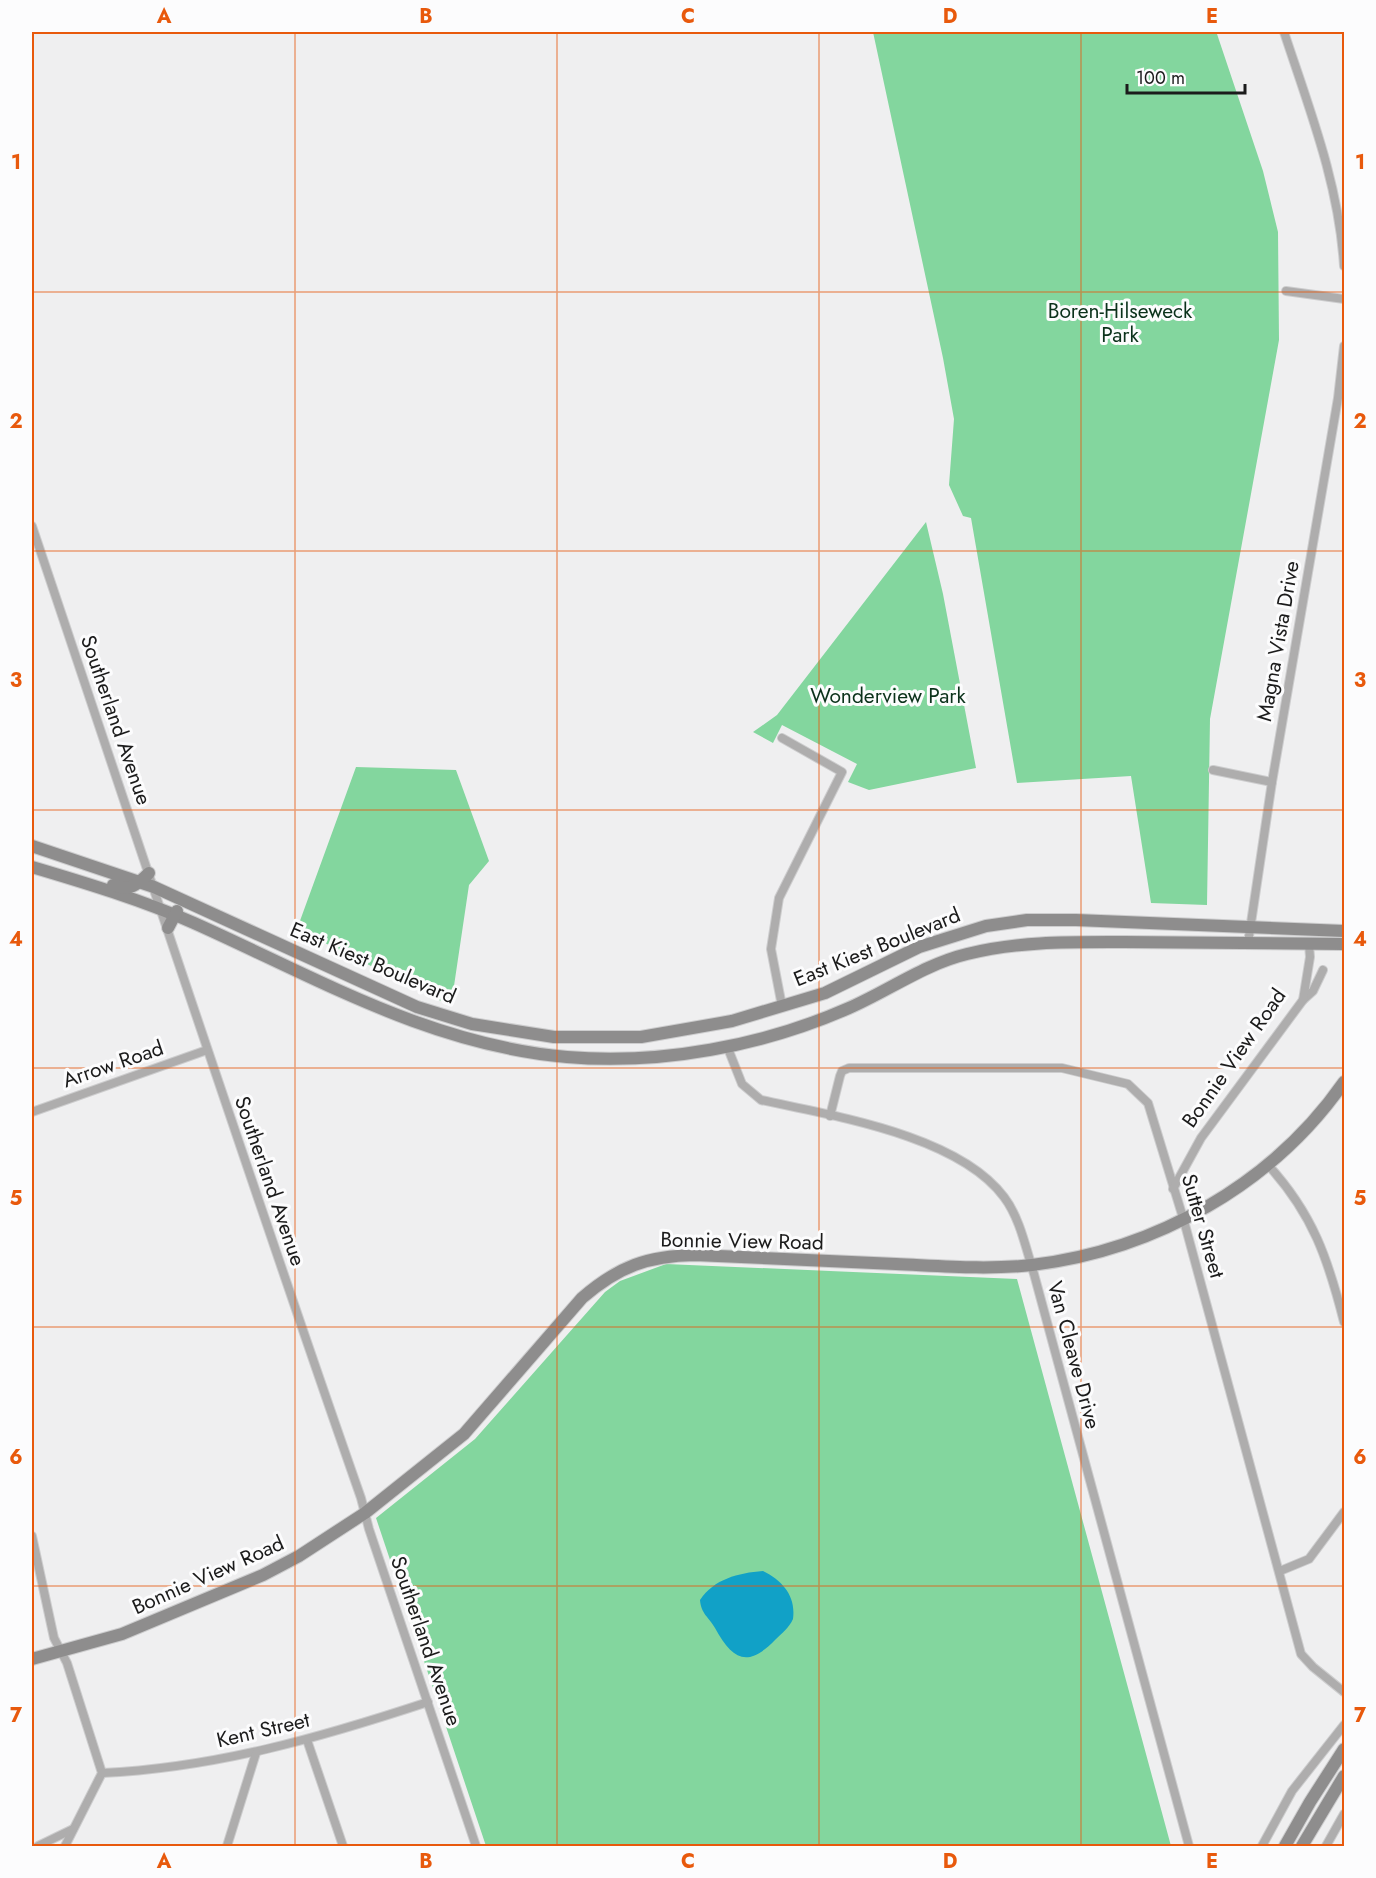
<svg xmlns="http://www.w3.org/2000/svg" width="1376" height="1878" viewBox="0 0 1376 1878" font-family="Jost,sans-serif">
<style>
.green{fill:#83d69e}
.water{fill:#11a1c7}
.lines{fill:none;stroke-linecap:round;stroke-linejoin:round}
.street-casing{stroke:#cdcdce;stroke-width:10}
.secondary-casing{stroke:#cdcdce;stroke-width:14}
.street{stroke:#aeadad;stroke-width:8}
.secondary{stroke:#8e8d8d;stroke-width:12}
.grid{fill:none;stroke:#e8590c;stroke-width:1.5;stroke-opacity:0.55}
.labels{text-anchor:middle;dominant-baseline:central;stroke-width:6;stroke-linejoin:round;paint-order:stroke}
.park-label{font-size:21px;fill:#0b321b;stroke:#fcfcfd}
.street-label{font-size:21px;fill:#1b1b1b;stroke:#fcfcfd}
.neatline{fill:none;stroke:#e8590c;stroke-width:2}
.grid-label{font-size:20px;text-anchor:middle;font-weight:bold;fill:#e8590c}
</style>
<rect width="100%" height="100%" fill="#efeff0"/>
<g class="green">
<path d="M873,32h342l2,2 46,137 15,61 1,108 -69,379 -3,186 -56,-2 -20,-127 -114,7 -46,-265 -8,-2 -14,-31 5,-66 -11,-61z"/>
<path d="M926,522l17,72 33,174 -107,22 -21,-8 9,-18 -75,-39 -9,18 -20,-11 24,-17z"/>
<path d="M356,767l100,3 33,91 -20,24 -18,121 -154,-77z"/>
<path d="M666,1264l351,15 154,567h-685l-110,-328 99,-79 130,-147 15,-11z"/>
</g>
<path class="water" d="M763,1571c20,10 33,25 30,48 -4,9 -11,14 -18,21 -28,29 -43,19 -60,-12 -6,-11 -14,-14 -15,-28 14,-21 38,-27 63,-29z"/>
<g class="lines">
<defs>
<g id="street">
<path d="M1284,32c25,76 55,152 60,234"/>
<path d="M1286,291l58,8"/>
<path d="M32,526c109,324 216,649 329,972l8,31 107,317"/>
<path d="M782,738l60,34 -63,126 -8,51 11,57"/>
<path d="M1213,770l59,12"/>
<path d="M1248,943l24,-161 66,-384 6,-52"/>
<path d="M1303,1000l10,-9 10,-21"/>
<path d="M727,1046l15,38 19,16c72,16 197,35 243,97 16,21 22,52 30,77l155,572"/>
<path d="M32,1112l175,-62"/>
<path d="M830,1116l10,-40 2,-5 7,-3h213l66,16 20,19 36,118 117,433 12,13 31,25"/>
<path d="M1268,1165c45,49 60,94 76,157"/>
<path d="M1173,1189l28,-51 102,-138 7,-43 -1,-13"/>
<path d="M32,1536l22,102 13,25 35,110 -37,73"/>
<path d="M1280,1571l29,-12 35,-47"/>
<path d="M307,1740l36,106"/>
<path d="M102,1773c113,-5 220,-36 326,-71"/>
<path d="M38,1846l35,-17"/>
<path d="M227,1846l29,-93"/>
<path d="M1262,1846l30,-55 52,-66"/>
<path d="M1326,1846l18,-32"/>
</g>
<g id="secondary">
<path d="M32,846l122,41 263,120 55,17 82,13h87l91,-16 93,-28 94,-46 67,-21 41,-6h49l268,11"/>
<path d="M32,867c54,16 110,33 162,56 123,55 236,122 373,134 93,8 196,-11 282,-49 39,-17 76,-44 118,-54 52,-13 104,-12 157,-12 74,0 147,1 220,2"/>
<path d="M113,885c17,6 23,1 36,-12"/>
<path d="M168,928l9,-17"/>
<path d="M32,1659l90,-25 141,-59 36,-19 66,-43 99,-79 118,-136c37,-32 66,-42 113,-43 67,3 134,6 201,9 45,2 91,6 136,1 124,-15 241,-81 312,-183"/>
<path d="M1285,1846l25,-44 34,-53"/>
<path d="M1302,1846l42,-70"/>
</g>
</defs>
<use href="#street" class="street-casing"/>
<use href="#secondary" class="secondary-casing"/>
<use href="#street" class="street"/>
<use href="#secondary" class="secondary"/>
</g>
<path class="grid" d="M295,32v1814M557,32v1814M819,32v1814M1081,32v1814M32,292h1312M32,551h1312M32,810h1312M32,1068h1312M32,1327h1312M32,1586h1312"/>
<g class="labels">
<g class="park-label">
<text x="1120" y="311">Boren-Hilseweck<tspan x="1120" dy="24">Park</tspan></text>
<text x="888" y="696">Wonderview Park</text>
</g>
<g class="street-label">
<text transform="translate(1278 641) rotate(-80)">Magna Vista Drive</text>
<text transform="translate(116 720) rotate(71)">Southerland Avenue</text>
<text transform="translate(877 947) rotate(-22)">East Kiest Boulevard</text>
<text transform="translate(373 963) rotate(23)">East Kiest Boulevard</text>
<text transform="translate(1234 1058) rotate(-55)">Bonnie View Road</text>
<text transform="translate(113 1064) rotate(-19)">Arrow Road</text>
<text transform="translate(270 1181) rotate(71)">Southerland Avenue</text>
<text transform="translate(1203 1226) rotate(74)">Sutter Street</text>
<text transform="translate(742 1241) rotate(1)">Bonnie View Road</text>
<text transform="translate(1074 1355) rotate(75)">Van Cleave Drive</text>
<text transform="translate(208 1575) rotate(-24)">Bonnie View Road</text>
<text transform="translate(426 1641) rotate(71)">Southerland Avenue</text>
<text transform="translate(263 1730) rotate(-13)">Kent Street</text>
</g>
</g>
<rect width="1376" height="1878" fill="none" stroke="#fcfcfd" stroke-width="66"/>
<path d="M1127 84v9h118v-9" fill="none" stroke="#1b1b1b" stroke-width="3"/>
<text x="1136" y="84" font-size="18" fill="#1b1b1b" stroke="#fcfcfd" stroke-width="4.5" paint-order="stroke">100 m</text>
<rect x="33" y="33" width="1310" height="1812" class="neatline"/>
<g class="grid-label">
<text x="164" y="23">A</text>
<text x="426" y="23">B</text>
<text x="688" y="23">C</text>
<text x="950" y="23">D</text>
<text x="1212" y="23">E</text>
<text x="16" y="169">1</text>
<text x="1360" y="169">1</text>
<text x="16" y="428">2</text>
<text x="1360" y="428">2</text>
<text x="16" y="687">3</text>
<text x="1360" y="687">3</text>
<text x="16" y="946">4</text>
<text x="1360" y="946">4</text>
<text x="16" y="1205">5</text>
<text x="1360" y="1205">5</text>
<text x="16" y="1464">6</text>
<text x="1360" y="1464">6</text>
<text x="16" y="1722">7</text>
<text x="1360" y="1722">7</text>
<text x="164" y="1868">A</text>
<text x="426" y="1868">B</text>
<text x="688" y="1868">C</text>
<text x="950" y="1868">D</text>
<text x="1212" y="1868">E</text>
</g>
</svg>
